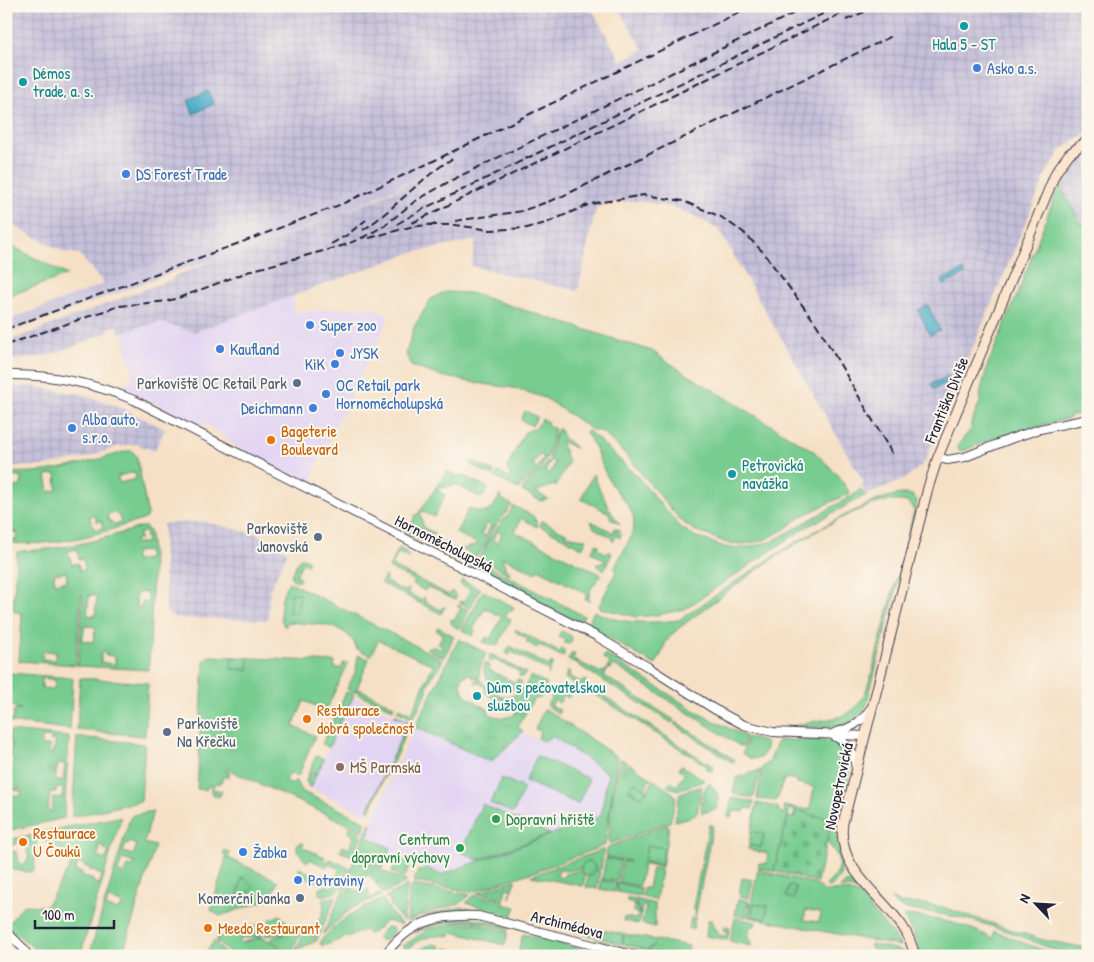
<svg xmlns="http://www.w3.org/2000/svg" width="1094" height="962" viewBox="0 0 1094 962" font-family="'Patrick Hand',sans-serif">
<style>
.built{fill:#e2d4f3}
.industrial{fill:url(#industrial-grid)}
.railway{fill:#c5c0da}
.green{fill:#77cc90;stroke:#4c7766;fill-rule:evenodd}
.cemetery{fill:url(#cemetery-stones);stroke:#4c7766}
.park{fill:url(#park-crowns);stroke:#4c7766;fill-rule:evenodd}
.water{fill:#45abc5;stroke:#346680}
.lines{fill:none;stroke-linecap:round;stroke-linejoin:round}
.tertiary-casing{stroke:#423e50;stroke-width:10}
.secondary-casing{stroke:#423e50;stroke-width:11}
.tertiary{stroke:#fff;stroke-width:8}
.secondary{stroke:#fce5cf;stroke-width:9}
.rail{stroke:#22223b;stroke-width:2;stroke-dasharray:8 4;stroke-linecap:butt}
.culture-dot{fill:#0f9aa8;stroke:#fbf7ec;stroke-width:2}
.shop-dot{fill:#3f7fe0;stroke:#fbf7ec;stroke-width:2}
.service-dot{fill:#5c6f8a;stroke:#fbf7ec;stroke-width:2}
.food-dot{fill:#e8710a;stroke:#fbf7ec;stroke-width:2}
.education-dot{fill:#8d6e63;stroke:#fbf7ec;stroke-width:2}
.leisure-dot{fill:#2e9e5b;stroke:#fbf7ec;stroke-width:2}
.labels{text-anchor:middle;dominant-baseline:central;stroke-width:4;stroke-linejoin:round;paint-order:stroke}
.culture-label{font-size:16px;fill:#0d838f;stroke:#fbf7ec;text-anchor:start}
.shop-label{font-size:16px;fill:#366cbe;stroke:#fbf7ec;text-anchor:start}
.service-label{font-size:16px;fill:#4e5e75;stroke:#fbf7ec;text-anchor:end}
.street-label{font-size:16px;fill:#22223b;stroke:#fbf7ec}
.food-label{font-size:16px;fill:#c56008;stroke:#fbf7ec;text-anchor:start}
.education-label{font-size:16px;fill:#785e54;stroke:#fbf7ec;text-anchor:start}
.leisure-label{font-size:16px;fill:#27864d;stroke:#fbf7ec;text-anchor:start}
</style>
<defs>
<pattern id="industrial-grid" width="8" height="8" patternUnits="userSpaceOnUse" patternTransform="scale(1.25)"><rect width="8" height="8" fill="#c5c0da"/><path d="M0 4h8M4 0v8" fill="none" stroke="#a9a5bc"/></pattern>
<pattern id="cemetery-stones" width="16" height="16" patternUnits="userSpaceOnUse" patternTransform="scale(1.25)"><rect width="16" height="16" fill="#77cc90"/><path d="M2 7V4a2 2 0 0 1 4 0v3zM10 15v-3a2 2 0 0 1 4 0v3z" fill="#67af7d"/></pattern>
<pattern id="park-crowns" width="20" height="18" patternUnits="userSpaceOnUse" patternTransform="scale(1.25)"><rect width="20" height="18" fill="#77cc90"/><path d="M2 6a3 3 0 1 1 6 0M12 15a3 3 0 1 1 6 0" fill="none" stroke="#67af7d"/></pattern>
</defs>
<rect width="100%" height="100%" fill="#fbf7ec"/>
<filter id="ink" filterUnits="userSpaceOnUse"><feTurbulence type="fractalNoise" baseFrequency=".02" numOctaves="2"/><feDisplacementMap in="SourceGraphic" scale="10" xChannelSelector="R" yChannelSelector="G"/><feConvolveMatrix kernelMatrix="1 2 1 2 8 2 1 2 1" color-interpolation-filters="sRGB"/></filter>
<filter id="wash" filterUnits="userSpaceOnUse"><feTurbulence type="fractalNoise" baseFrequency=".0096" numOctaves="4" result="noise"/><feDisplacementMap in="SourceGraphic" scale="20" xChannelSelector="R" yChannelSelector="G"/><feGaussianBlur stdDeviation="1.12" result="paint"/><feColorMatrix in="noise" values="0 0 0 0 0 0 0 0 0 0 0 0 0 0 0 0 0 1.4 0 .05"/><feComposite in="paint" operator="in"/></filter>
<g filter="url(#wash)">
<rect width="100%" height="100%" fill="#f5e0c5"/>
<g class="built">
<path d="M294,295l-1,18 54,-5h28l15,8 -77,156v10l8,3 -2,4 -81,-42 -13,-9 1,-2 -14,-7 1,-2 -8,-3 -1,1 -12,-4 -72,-34 13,-9 -10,-46 37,-10 34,10z"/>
<path d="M352,696l56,26 -42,92 -56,-26z"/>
<path d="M415,727l76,35 32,-31 3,4 18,6 8,-5 57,37 -8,43 -160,59 -20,-9 -1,2 -31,-15 2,-4 -24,-12 7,-15 -2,-2z"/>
</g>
<g class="industrial">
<path d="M6,6h584l31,55 -204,99 -79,36 -234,88 -25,-30 -15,-2 -58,-30z"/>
<path d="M617,6h116l-89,44z"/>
<path d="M773,6h315v126l-26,17 -15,23 -123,291 -19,16 -38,16 -6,-10 3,-2 -145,-253 -15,-9 -31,-14 -33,-6 -24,1 -20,5 -18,84 -107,-25 5,-26 -66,13 -216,79 -34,-10 -41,11 -2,-8 -6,2 -5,6 -15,5v2l-39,14 -28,5 -18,1v-18l166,-63 5,-4 36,-14 23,-6 62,-23 81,-34z"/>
<path d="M1088,150v73l-6,3 -23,-41 12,-19z"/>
<path d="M30,386l50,8 39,13 46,22 -11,22 -17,-7 -18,2 -34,12 -42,8h-37v-79z"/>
<path d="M201,521l55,13 32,18 -18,37 -2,31 -92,-2 -10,-6 -3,-88z"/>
</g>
<path class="railway" d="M733,6h40l-348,169 -85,39 -104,41 -55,14 -175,65v-13l332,-125 79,-36z"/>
<g class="green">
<path d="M1059,185l23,41 6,-3v191l-18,1 1,3 -74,19 -37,15 -3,-6 15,-18 -2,-2 10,-24 1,-12 7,-26 30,-71z"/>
<path d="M6,243l61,32 -61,22z"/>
<path d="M445,292l26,1 181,58 28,19 135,82 22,22 13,19 -46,22 -21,15 -18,10 -21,4 -17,-1 -33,-13 -14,-10 -54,-65 -24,-23 -11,-3 -46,-31 -31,-10 -38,-5 -35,-7 -30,-10 -5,-12 8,-27 17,-28z"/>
<path d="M525,411l12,6 -5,9 -11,-6z"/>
<path d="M542,419l6,3 -1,3 8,4 -7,26 -7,12 -2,-1 5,-9 -5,-2 -6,10 7,4 -22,20 -23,-12 3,-5 13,7 -4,-12 18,-35 11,-4z"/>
<path d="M559,428l4,9 12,11 -14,-7 6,19 2,1 -13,25 -2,-1 -19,7 13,7 -7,2 -19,-10c6,-12 19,-18 26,-30l2,1 -5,10 5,2 5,-11 -6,-4 6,-24z"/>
<path d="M588,430l50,47 42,50 16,10 32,11h15l28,-6 84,-48 5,-5 6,6 -63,34 -118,80 -28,6 -21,2 -36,-9 -1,-2 18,-36 -3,-2c6,-11 19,-31 20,-43 1,-16 -14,-28 -22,-40 -11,-16 -14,-37 -26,-52z"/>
<path d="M127,451h5l5,6 10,54 1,3 -3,5c-7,3 -15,4 -23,7 -38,13 -76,20 -116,17v-7h2v3l8,1 1,-8h-11v-60c42,3 81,-9 121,-21zM135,472l1,7 -17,4 -1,-7zM56,474l1,16 -8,2 -3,-17zM11,476l11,2 -1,7 -3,2 -8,-1zM113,512l6,4 2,6 -7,3 -2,-3 -3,-1 -2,-6zM95,515l2,7 4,-1 2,7 -8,2 -6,-13z"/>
<path d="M472,461l22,11 -1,4 -23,-12z"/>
<path d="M447,471l11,6 2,-3 28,14 -4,7 -3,3 -26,-14 -19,6 9,5 -11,22 -12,-6 -2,3 4,14 11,5 -1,2 -23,-11 4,-7 -1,-1 5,-3z"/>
<path d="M593,474l2,2v4l16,32 9,12 -9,-5 -2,-6 -28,-14z"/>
<path d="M903,494l9,1 5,6 -2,14 -49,192c-17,26 -42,20 -69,20l-1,-2c41,-10 61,0 75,-49l43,-165c-2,-9 -9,-10 -17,-10 -17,-1 -32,6 -47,13 -62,29 -116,73 -171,114 -5,5 -13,11 -15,19 -2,7 -5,11 -9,18l-66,-39 -1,-3 6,-12c27,14 57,12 85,9 57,-38 113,-80 175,-109 17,-8 30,-15 49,-17z"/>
<path d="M500,495l1,4 11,6 -18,23 -7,-5 -6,11 5,2 4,-9 3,2 -10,20 -7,8 -16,-9 1,-1 4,2 13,-5 -22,-11 13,-25c18,9 23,3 31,-13z"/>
<path d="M514,506l19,10 5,8 -1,3 -16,-9 -6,14 87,43c-8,11 -13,11 -13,26l-4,-2 2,-5 -49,-25 -3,4 -33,-16 4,13 4,2 -1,2 -31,-16 6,-7 6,-13 8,5 4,-10 -4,-2 -4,7 -3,-1c6,-12 17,-19 23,-31z"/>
<path d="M542,521l26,13 -2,5 -26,-13z"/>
<path d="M591,521l23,12v-5l6,2 -3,2 4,2 -1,4 -4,-2 -3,6 -2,-5 -17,-9z"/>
<path d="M405,524l37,19 -2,4 -8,-6 -2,3 -25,-11 -2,-4z"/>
<path d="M141,527h5l4,6 3,34 -4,103 -71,-4 5,-71h-2l-5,70 -57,-4 3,-48 -7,-1 -2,-3 4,-57 3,-1c42,-1 81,-11 121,-24zM145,532l2,11h-11l-1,-4h5l-1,-6zM77,549l2,10h4l2,10 -5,2 -2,-8 -6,2 -4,-14zM148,551v8l-13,2v-9zM66,572l1,9 -12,2 -1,-9zM142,592h4v2l2,1v7h-6v5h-5l-1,-13zM89,595l8,1 -2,20 -8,-1zM85,626l11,1 -3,15 -11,-1zM43,651l13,1 -1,8 -13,-1zM101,652h4v3l10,1v9l-14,-3z"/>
<path d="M570,535l6,3 11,1 -5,9 -15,-8z"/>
<path d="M444,544l27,14 -2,4 -27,-14z"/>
<path d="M596,544l3,1 -1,4 9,5 2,-3 3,3 -8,16 -8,-5 10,-4 -15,-9z"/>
<path d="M399,548l6,3 4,7 -11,-5 -6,13 57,29 3,-4 4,5 -1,4 -28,-13 -2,4 -12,-7 2,-3 -26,-13z"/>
<path d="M303,558l6,3 -2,4 -5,-2 -6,12 4,3 -2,4 -6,-3 -1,-4 8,-16z"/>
<path d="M474,559l110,57 -3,4 -5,1 -105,-54z"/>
<path d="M385,576l1,2 -1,3 20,11 3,-4 1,1 -1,4 13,7 3,-3h1l-1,4 17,9 2,-3h2l-4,7 -60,-31z"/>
<path d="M462,580l18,9 -10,19 -11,-6 1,-1 4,1 6,-13 -10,-5z"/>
<path d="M289,582l153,77v3l-4,7 -4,4 -7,13v6l-14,27 -16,-8 2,-3 12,6 22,-49 -55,-25 -7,16 -14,-7c-5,-14 -15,-20 -29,-23l-1,-1 -40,-3 -1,4h-2c-6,-10 -4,-33 5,-44z"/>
<path d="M483,591l31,16 -2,4 -3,-1 -4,6 6,3 -12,24 -4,3 -12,-4 3,-5 4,2 12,-22 -17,-9 -12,21 2,2 -3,5 -10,-6z"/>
<path d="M458,605l11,5 -10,19c-5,-3 -9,-4 -8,-10l3,1 7,-12 -4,-2z"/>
<path d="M438,627l16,9 -9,20 -2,1 -16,-8 1,-3 4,2 1,-2 8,4 2,-4 -5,-3 5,-8 -7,-5z"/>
<path d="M515,629l44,23 3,-4 3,3 -2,6 -24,-12 -2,3 -11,-6 2,-3 -11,-6z"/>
<path d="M561,631l10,5 1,4 -3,4 -5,-1 2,-3 -8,-3z"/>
<path d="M510,646l39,20 2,-4 2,1 -5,12 1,-4 -37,-19 -3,3 -3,-2z"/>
<path d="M490,654l36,19 -3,4 -4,-1 1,-4 -25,-12 -5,2 -1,-4z"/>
<path d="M571,654h4l-2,5 28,14 1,-2 3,1 5,-9 -7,-5 2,-4 97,61 43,21 -2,12 -129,-83 -3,4 -2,-1 -5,8 70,44 -2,3 -94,-58 -1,-3 -3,1 -6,-3z"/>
<path d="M358,655l11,4 -14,34 -8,-4 9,-18z"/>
<path d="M211,656l124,6 -1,6h8l1,-5h5l-22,47 -22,-9 -11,25 22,10 -17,41 -8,-4 -4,8 7,4 2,-5 8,12 63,30 -3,9 -136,-62 -1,2 4,2 -2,5 -4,-2 -4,8 -5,-1 -3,6 10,2 -3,6 -8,-4v-7l-2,-1 -3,5 -9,-1 7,-128 4,-4z"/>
<path d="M485,663l4,2v5l27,13 1,-4 5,3 -5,6 -6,2c-15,0 -31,-11 -26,-27z"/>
<path d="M568,671l2,1 -1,4 13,7 2,-3 2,1 -1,3 17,11 -2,3 -35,-20z"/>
<path d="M9,673l64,5 -3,51 -64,-7v-3l7,1 1,-10h6l1,-1 -6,-1v-2l-8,-1zM42,678l13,2 -1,9 -12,-1z"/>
<path d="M80,678l68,5 -3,53 -68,-6z"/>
<path d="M359,689l35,17 -1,3 -35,-15z"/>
<path d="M556,689l14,6 -2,3 -4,-3 -5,8 -4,-3 -4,6 9,4 -2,4 -11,-9z"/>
<path d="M346,692l8,3 -8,16 -7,-3z"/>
<path d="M604,696l108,70 1,-2 1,6 -4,1 -4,-2 1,-3 -105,-67z"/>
<path d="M544,710h3l70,47 -12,88 -68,26 -65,21 -58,-10 4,-11h4l3,-4 16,8 160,-59 7,-43 -56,-37 -8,5 -6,-3 2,-7 -5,-2z"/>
<path d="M337,711l7,3 -7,15 -7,-3z"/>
<path d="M396,715l12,6c-3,15 -10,32 -18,46l-2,-1 20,-44 -14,-6z"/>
<path d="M676,722l59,38 -2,3 -59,-39z"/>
<path d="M330,728l6,3 -7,16 -7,-3z"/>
<path d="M10,731l59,6 -5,81 -58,13v-11l2,-3 -2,-2v-7h5l1,-13 9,1 1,-5 -16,-1v-3l13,1 1,-2 -11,-1 1,-11 -4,-1v-8h4l1,-2h3v-3l-3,-1v-5h-5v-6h6v-4h-3zM42,737l10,1 -1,4 2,-2h2v9h-2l-1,5 -3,-1 1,-7h-8l-1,-1zM58,764h7l-2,17 -7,-1 -1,-3 2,-5h-8v-4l2,2h6zM56,788h7l-1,10 -9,-1 -1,14h-4l2,-19h6z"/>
<path d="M77,737l68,7 -4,57 -69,16z"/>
<path d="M747,737l20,6 -2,9 -5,6 -9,1 -9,-6 3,-5z"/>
<path d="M782,740c15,1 53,-4 63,7 14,16 -6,59 -8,78 -3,16 8,30 5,45 -2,7 -7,13 -13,18l-3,-3c10,-8 17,-21 9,-33 -3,-4 -5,-6 -8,-10l5,-22 -42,-11 -16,62 -16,-3 1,-5 7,1 2,-10 -20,-5 1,-4 12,2 3,-13 -13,-2 6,-29 20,4 5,7 3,-2 -2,-6 27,4 4,-23 -17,-4v-3l-11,-2c-7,6 -4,17 -11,23l-18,-2 5,-31 8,-7 7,-19z"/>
<path d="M316,756l8,3 -7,15 -7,-4z"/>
<path d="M537,756l52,23 -11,25 -53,-23z"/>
<path d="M621,759l7,4 -6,10 1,1 7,-10 22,15 -1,2 -2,-1 -4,9 -11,-7 -5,8 13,8 12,-18 20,14 2,3 -6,25 -61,22 1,-32 9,-52z"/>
<path d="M681,765l23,15v1l-27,9 -10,-4 4,-4 6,4 7,-12 -5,-5z"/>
<path d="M387,768l3,2 -7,9 -13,32 -2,-1z"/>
<path d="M309,772l7,3 -6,13 -4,-7z"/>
<path d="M502,778l22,10 -11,25 -23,-10z"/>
<path d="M709,783c7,6 13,17 8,26l-15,4c-2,-8 1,-25 7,-30z"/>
<path d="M702,786l-5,27 -3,3 -19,5 5,-28z"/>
<path d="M732,798l22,4 -2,7 -7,-1 -1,4 -10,-1 -3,7 -3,-1z"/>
<path d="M482,804l68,30 -72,26 -17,-8z"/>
<path d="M153,811l-9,32 11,3 -33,110h-22l1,-5 -6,-1 -2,6h-4l41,-138 3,-3zM129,842l8,3 -4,10 -10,-3 3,-8 2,1zM122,859l13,4 -2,4 -5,-1 -4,8 -6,-2zM108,899l14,4 -1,5h-3l-1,2 -11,-3z"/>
<path d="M119,817l2,1 -41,138h-24v-5l-3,-3 -2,2 -2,-2 -4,5 2,3h-4l-36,-30 16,-21 23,1 30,-49 -34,-17v-8zM87,828l7,1 -2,8 -7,-1v2l-7,-1v2l-7,-1v2l-7,-1v2l-7,-1v2l-7,-2 2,-7 6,1 1,-2 6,1 1,-2 7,1v-2l7,1v-2l7,1zM99,845l6,2 -1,2 5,2 -4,9 -8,-3 3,-8 -2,-1zM78,863l7,2 -1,1 6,2v2l6,1v2l6,2 -3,9 -6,-2v-2l-11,-5v-2l-7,-2z"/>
<path d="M370,823l2,1 -5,13 24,11 -9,21 -26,-12z"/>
<path d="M667,825l2,1 -7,41 -9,-1v-2l8,1 -17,-3 8,1v2l-11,-1 -1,2h3l-4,20 -20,-4 4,-21 6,1v-1l-23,-4 2,-10z"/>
<path d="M709,825h4l-20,104h-4l2,-11 3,1 2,-8 -3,-1v-3z"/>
<path d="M350,827l12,6 -9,23 -14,-5 4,-5 6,3 5,-13 -6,-4z"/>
<path d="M34,835l3,4 -3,30 -3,3 -19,-2 -6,-8v-22zM23,837h5l2,10 -3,3 2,9 -2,1v3l-7,2 -3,-14 -6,1 -1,-6 8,-3 -1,-4z"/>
<path d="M300,843h4l-2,4 23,10 -1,3 5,2 1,-3 19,9 -11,23 -14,5 -5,-2v-5l8,-4 4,3 9,-19 -12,-5 -2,3 -17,-8 -1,3 -4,-2 -7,-11v-4z"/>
<path d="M604,849l-3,20 -6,-1 -1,-3 -10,-2 -3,5 -16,3 -6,-2 -2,7 4,2 4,-4 17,-4 3,5 -2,11 -52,-10z"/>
<path d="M225,850l5,3 -2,5 50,23 -8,18 -50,17 -9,-6 15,-52 -3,-5z"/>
<path d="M398,858l13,5 -7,15 -12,-6z"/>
<path d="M299,868l19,9 -2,5 -16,-8z"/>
<path d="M652,868l9,2 -5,30 -12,-2 -2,-2 2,-8h4z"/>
<path d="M594,870l6,1 -3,18 -11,-2 2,-12h4z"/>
<path d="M758,870l58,14 9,8 17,-2 16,4 41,48 1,4 -152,-29zM806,910l15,3 -2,9 -15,-2z"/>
<path d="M742,878l11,2 -4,18 -10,-2z"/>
<path d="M516,880l-3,6 -3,12 1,-9 -5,-1 -2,10 -27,-5z"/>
<path d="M601,880l16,3 -2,9 -15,-3z"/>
<path d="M851,882c17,4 45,43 52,59l-42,-48 -8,-4 -13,-2 5,-4z"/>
<path d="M618,883l23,5 -1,8 -23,-4z"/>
<path d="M408,885l-5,36 -12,-15 -1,-6 -5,-3z"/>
<path d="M413,885l57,10 -11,9 -31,8 -21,10 3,-33z"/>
<path d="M351,886l3,4 6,1 1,2 5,-1 2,-4 2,10 10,-4 1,2 -23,9 -11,7 -24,22 19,-41z"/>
<path d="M473,895l31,5 -1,4 13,3 -4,9 -46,-13z"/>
<path d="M336,896l-20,46 -5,-15c10,-6 14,-15 12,-27z"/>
<path d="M627,898l6,1 8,17 -2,8 -16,-3 1,-4 13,2 1,-6 -5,-1 1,-8 -7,-3z"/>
<path d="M890,898l10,5 23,1 19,3 101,33 45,8v8c-27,0 -42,-10 -66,-19 -26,-10 -55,-19 -82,-23 -13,-3 -30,-2 -42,-8 -3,-1 -5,-5 -8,-8z"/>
<path d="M383,899l9,15 10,11 -16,-4 -12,11 -6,2 -2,-4 -43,16 -3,-2 2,-5c21,-21 33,-29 61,-40z"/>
<path d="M635,899l20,5v23l-13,-3 4,-18h-4l-1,9z"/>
<path d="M738,899l11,2 -3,16 -11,-2z"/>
<path d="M462,907l50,11 -1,2 -45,-8 -22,1 -22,4 8,-3z"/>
<path d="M280,915l10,10 -5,2 -1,7 -19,2 -9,-11h5l6,8h2v-13z"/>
<path d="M906,915c30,3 61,9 87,24l1,-8c22,8 43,18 66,25h-138l-9,-23 -9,-15z"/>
<path d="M462,918l21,2 27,6 -1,3c-35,-9 -60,-13 -93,4l-1,-2 30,-12z"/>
<path d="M735,918l21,4 -1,4h-5l-2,13 4,2 -1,5 -21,-5z"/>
<path d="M708,920h4v3l2,1 -1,5 5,1v5l9,1 1,-4 -4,-1 1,-5 5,1 -3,13 -21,-4z"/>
<path d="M553,921l31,6 -1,6 -31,-7z"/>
<path d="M456,923l21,1 31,7 -3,14 -53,-13 -2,4c-17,-2 -30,2 -43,14l-4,-4 26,-17z"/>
<path d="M253,926l10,11 -20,1 -3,2 1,3c25,-7 24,-8 44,11l-1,2h-48l-10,-6 -9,-8v-4l20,-7 1,4 3,-1 -1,-4z"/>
<path d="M386,927l6,1 2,3 -9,10 -2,-2 -1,2 -5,-3z"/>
<path d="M586,927l37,7 -1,10 -37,-10z"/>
<path d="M306,928h3l5,14 -18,8z"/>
<path d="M300,930l1,1 -9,20 -5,2 -17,-14z"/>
<path d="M523,934l60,15 -2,7h-64z"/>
<path d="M624,934l65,12 -2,10h-18l-21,-5 7,-6 -8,5 -24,-6z"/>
<path d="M596,940l63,16h-10l-54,-14z"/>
<path d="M214,941l13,15h-10l-1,-2 -12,2z"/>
<path d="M433,944l8,2 -4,10 -22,-2 6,-5z"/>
<path d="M871,944l32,7 1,5h-28l1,-6 -7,-2z"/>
<path d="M446,948l24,6 1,2h-31z"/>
</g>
<path class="cemetery" d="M795,810l37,10 -15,62 -43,-11 14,-54 5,1z"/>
<g class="park">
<path d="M291,593l9,1 -2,19 -9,-1z"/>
<path d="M459,639l27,14 -6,15 -1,10c18,23 38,27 52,-2l16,8 -7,14 -7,2 -15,26 5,5 -32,31 -76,-35zM469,674l3,1 1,3 4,-1 1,3 -3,1 1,3 3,-1 7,5 -1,4 6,5 13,3 1,3 5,-4 2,4 3,-1 3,8 -3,1v4c-11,4 -17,3 -27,-2l1,-3 -23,-14 -6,-13 2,-2 -1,-3z"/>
<path d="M232,657l17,1 -1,12 -17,-1z"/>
<path d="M760,770l-6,26 -2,2 -19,-4 3,-16z"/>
<path d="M634,782l13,8 -5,8 -13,-9z"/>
<path d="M751,832l13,2 -3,13 -12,-2z"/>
<path d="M647,845l17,3 -3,17 -17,-3z"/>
<path d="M606,858l15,3 -4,20 -15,-2z"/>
<path d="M355,859h1l51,23 -24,12 -13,-19 -15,5 -13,10z"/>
<circle cx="588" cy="869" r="7"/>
<path d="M242,877l6,4 6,6 -5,5 -10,4 -1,-2z"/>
<path d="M789,886l7,1 -2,12 -8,-2z"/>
<path d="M754,903l14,3 -3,13 -13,-3z"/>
</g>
<g class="water">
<path d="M208,91l6,13 -21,10 -5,-14z"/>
<path d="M963,270l2,4 -21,11 -2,-5z"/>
<path d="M928,305l12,25 -10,5 -12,-25z"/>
<path d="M948,376l3,5 -17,8 -3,-5z"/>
</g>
</g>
<g filter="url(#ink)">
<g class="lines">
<defs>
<g id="tertiary">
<path d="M6,375c45,-1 87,8 128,25l462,236 52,31 66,42 30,16 29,7 92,4"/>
<path d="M938,457l9,3 18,-3 45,-18 30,-10 48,-10"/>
<path d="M834,733c17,-5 27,-10 37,-25"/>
<path d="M834,736c14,7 20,16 22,32"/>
<path d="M6,931l17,17 5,8"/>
<path d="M384,956c25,-34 53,-42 94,-40l158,40"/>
</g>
<path id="secondary" d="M915,956c-3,-11 -6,-20 -12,-29 -22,-33 -67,-58 -60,-104l85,-335 10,-31 118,-285 13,-18 19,-14"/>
</defs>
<use href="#tertiary" class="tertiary-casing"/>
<use href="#secondary" class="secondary-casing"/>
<use href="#tertiary" class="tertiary"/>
<use href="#secondary" class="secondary"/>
<g class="rail">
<path d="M846,20l32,-14"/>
<path d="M455,221l67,-10 39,-14 331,-161"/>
<path d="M412,223l445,-217"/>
<path d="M397,224l26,-15 416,-203"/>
<path d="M429,225h26l35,5 37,-2 19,-5 44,-19 54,-9 39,6 38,16 22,15 20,20 54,73 76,130"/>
<path d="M363,230c32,-21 56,-51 89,-71"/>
<path d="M369,238l41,-11 25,-3"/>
<path d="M331,244l16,-9 19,-15"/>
<path d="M6,329l255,-94 81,-31 79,-37 331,-161"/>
<path d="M6,345l98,-34 15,-5 49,-5 13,-4 72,-27 92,-25 19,-8 20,-11 30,-24 38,-22 357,-174"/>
</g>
</g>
</g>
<g class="culture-dot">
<circle cx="964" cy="26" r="5"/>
<circle cx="23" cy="82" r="5"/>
<circle cx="732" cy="474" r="5"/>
<circle cx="477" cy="696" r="5"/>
</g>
<g class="shop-dot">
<circle cx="977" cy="68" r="5"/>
<circle cx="126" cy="174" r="5"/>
<circle cx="310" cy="325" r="5"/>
<circle cx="220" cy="349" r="5"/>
<circle cx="340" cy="353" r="5"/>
<circle cx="335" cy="364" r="5"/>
<circle cx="326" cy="394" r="5"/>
<circle cx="313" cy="408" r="5"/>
<circle cx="72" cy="428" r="5"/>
<circle cx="243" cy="852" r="5"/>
<circle cx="298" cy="880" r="5"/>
</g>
<g class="service-dot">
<circle cx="297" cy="383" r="5"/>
<circle cx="318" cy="537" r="5"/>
<circle cx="167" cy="732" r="5"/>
<circle cx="300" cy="898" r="5"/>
</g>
<g class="food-dot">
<circle cx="271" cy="440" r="5"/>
<circle cx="307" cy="719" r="5"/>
<circle cx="23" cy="842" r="5"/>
<circle cx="208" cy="928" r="5"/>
</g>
<circle class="education-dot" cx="340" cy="767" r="5"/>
<g class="leisure-dot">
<circle cx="496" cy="819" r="5"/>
<circle cx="460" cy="848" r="5"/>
</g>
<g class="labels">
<g class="culture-label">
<text x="964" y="44" text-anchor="middle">Hala 5 - ST</text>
<text x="33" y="73">Démos<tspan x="33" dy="18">trade, a. s.</tspan></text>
<text x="742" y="465">Petrovická<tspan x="742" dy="18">navážka</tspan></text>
<text x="487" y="687">Dům s pečovatelskou<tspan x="487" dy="18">službou</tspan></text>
</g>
<g class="shop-label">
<text x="987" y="68">Asko a.s.</text>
<text x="136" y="174">DS Forest Trade</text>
<text x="320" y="325">Super zoo</text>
<text x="230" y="349">Kaufland</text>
<text x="350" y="353">JYSK</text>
<text x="325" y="364" text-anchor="end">KiK</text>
<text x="336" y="385">OC Retail park<tspan x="336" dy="18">Hornoměcholupská</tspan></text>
<text x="303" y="408" text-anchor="end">Deichmann</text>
<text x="82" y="419">Alba auto,<tspan x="82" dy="18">s.r.o.</tspan></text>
<text x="253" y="852">Žabka</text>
<text x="308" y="880">Potraviny</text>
</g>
<g class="service-label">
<text x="287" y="383">Parkoviště OC Retail Park</text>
<text x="308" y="528">Parkoviště<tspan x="308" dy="18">Janovská</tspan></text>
<text x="177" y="723" text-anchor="start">Parkoviště<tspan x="177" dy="18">Na Křečku</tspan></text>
<text x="290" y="898">Komerční banka</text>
</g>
<g class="street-label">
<text transform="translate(946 400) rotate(-68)">Františka Diviše</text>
<text transform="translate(444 543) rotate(27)">Hornoměcholupská</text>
<text transform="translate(838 786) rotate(-78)">Novopetrovická</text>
<text transform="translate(567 924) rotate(14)">Archimédova</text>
</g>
<g class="food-label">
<text x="281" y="431">Bageterie<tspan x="281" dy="18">Boulevard</tspan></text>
<text x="317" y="710">Restaurace<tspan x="317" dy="18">dobrá společnost</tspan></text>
<text x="33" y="833">Restaurace<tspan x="33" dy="18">U Čouků</tspan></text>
<text x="218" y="928">Meedo Restaurant</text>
</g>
<g class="education-label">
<text x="350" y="767">MŠ Parmská</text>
</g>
<g class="leisure-label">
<text x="506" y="819">Dopravní hřiště</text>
<text x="450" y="839" text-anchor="end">Centrum<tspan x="450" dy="18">dopravní výchovy</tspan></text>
</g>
</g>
<rect width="1094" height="962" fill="none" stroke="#fbf7ec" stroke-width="25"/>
<g transform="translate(1036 904) rotate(295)" stroke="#fbf7ec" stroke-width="4" paint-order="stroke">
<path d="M0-4L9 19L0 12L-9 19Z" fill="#22223b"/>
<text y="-8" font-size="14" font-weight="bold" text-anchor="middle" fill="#22223b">N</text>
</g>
<path d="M35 920v8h79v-8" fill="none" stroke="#22223b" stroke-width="2.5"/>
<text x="42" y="920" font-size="15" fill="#22223b" stroke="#fbf7ec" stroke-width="4" paint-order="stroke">100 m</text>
</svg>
